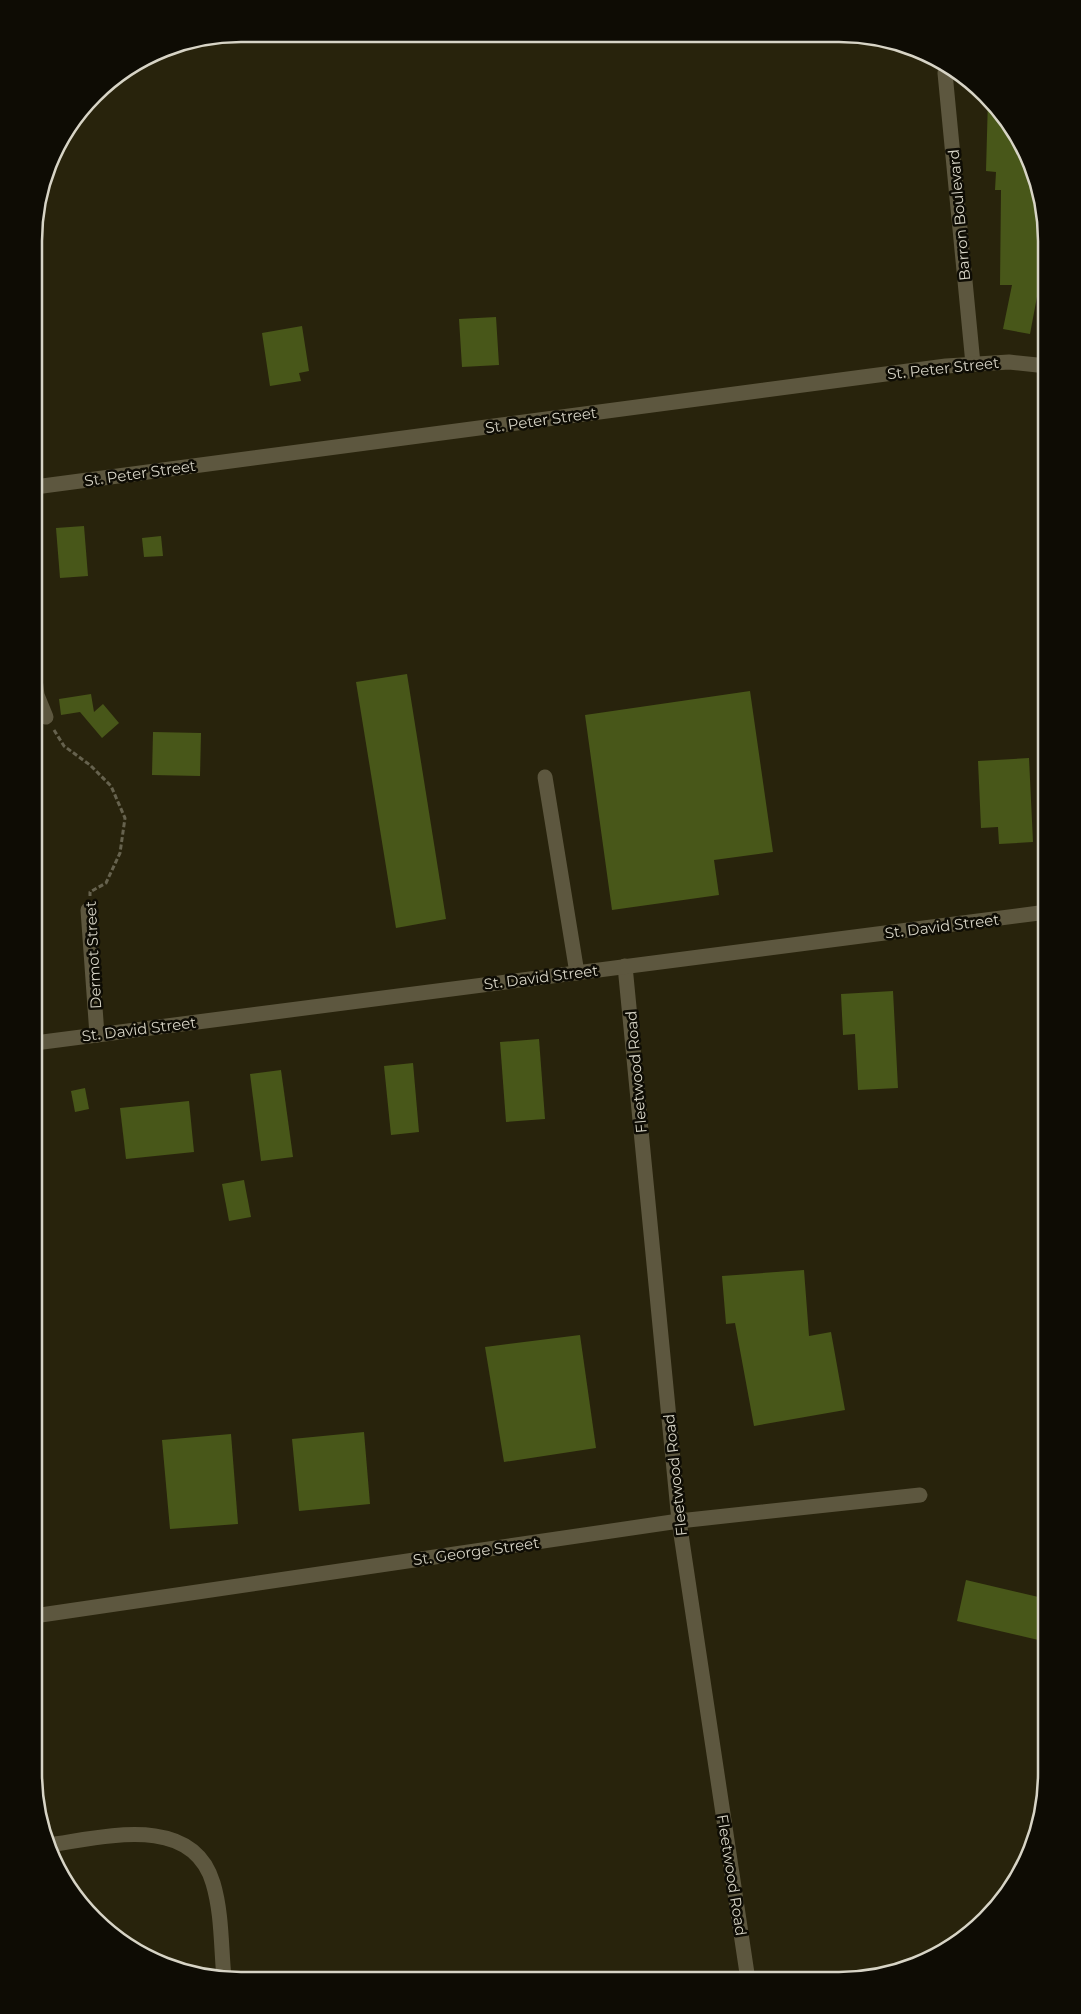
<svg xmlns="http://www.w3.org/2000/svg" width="1081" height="2014" viewBox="0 0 1081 2014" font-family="Montserrat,sans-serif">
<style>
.building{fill:#485719}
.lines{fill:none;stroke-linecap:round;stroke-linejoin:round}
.path{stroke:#66624e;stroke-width:3;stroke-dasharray:5 2.5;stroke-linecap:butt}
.minor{stroke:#5d573f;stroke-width:15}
.labels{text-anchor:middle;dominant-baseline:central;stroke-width:5;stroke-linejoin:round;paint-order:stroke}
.street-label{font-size:15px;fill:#d7d4c6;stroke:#0e0c04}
.rim{fill:none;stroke:#d7d4c6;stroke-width:2.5}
</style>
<rect width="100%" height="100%" fill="#28230c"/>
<g class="building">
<path d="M988,98l24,28 24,49v29h5l-1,50h5l-1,32h-5l-9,48 -27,-5 9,-44h-12l1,-95h-6l1,-18 -10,-1z"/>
<path d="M496,317l3,48 -37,2 -3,-48z"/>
<path d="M302,326l7,45 -10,2 2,8 -31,5 -8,-53z"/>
<path d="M84,526l4,50 -28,2 -4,-50z"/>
<path d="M161,536l2,20 -19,1 -2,-19z"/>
<path d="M407,674l39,245 -50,9 -40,-246z"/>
<path d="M750,691l23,161 -59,8 5,35 -107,15 -27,-195z"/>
<path d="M91,694l3,18 9,-8 16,19 -17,15 -22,-26 -19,3 -2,-16z"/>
<path d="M153,732l48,1 -1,43 -48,-1z"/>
<path d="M1029,758l4,84 -34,2 -1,-17 -17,1 -3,-67z"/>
<path d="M893,991l5,97 -40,2 -3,-56 -12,1 -2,-41z"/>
<path d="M539,1039l6,80 -39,3 -6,-80z"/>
<path d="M413,1063l6,69 -28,3 -7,-69z"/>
<path d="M281,1070l12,87 -32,4 -11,-87z"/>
<path d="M85,1088l4,21 -14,3 -4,-21z"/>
<path d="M189,1101l5,51 -68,7 -6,-51z"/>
<path d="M244,1180l7,37 -22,4 -7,-37z"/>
<path d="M804,1270l5,66 22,-4 14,78 -91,16 -19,-103 -9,1 -4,-48z"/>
<path d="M580,1335l16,113 -92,14 -19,-115z"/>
<path d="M364,1432l6,72 -71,7 -7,-72z"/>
<path d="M231,1434l7,90 -68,5 -8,-89z"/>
<path d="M966,1580l81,19v43l-90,-21z"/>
</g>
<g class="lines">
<path class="path" d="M54,730l10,16 26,19 21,21 14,32 -5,35 -14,30 -16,9v4"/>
<g class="minor">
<path d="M948,66l-3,7 28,291"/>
<path d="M35,487l911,-121 63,-4 38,4"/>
<path d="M35,679l2,16 9,22"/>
<path d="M545,777l32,196"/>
<path d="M88,910l9,125"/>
<path d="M625,966l54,555 69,459"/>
<path d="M35,1043l1012,-131"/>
<path d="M34,1616l645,-95 241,-26"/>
<path d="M48,1845c53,-7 144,-33 165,38 9,30 8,64 11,95"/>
</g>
</g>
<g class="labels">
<g class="street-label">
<text transform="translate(959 215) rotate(-95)">Barron Boulevard</text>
<text transform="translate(943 368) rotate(-6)">St. Peter Street</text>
<text transform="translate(541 420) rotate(-8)">St. Peter Street</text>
<text transform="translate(140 473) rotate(-8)">St. Peter Street</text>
<text transform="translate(942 926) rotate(-7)">St. David Street</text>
<text transform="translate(93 955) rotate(-93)">Dermot Street</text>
<text transform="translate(541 977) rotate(-7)">St. David Street</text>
<text transform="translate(139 1029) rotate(-7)">St. David Street</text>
<text transform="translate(636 1072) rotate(-95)">Fleetwood Road</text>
<text transform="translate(675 1475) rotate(-96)">Fleetwood Road</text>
<text transform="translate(476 1551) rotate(-8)">St. George Street</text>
<text transform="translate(732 1875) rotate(81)">Fleetwood Road</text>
</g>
</g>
<path d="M0 0H1081V2014H0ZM241 42H839A199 199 0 0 1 1038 241V1773A199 199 0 0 1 839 1972H241A199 199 0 0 1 42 1773V241A199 199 0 0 1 241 42Z" fill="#0e0c04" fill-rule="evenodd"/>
<path class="rim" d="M241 42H839A199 199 0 0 1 1038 241V1773A199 199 0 0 1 839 1972H241A199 199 0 0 1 42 1773V241A199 199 0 0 1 241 42Z"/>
</svg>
